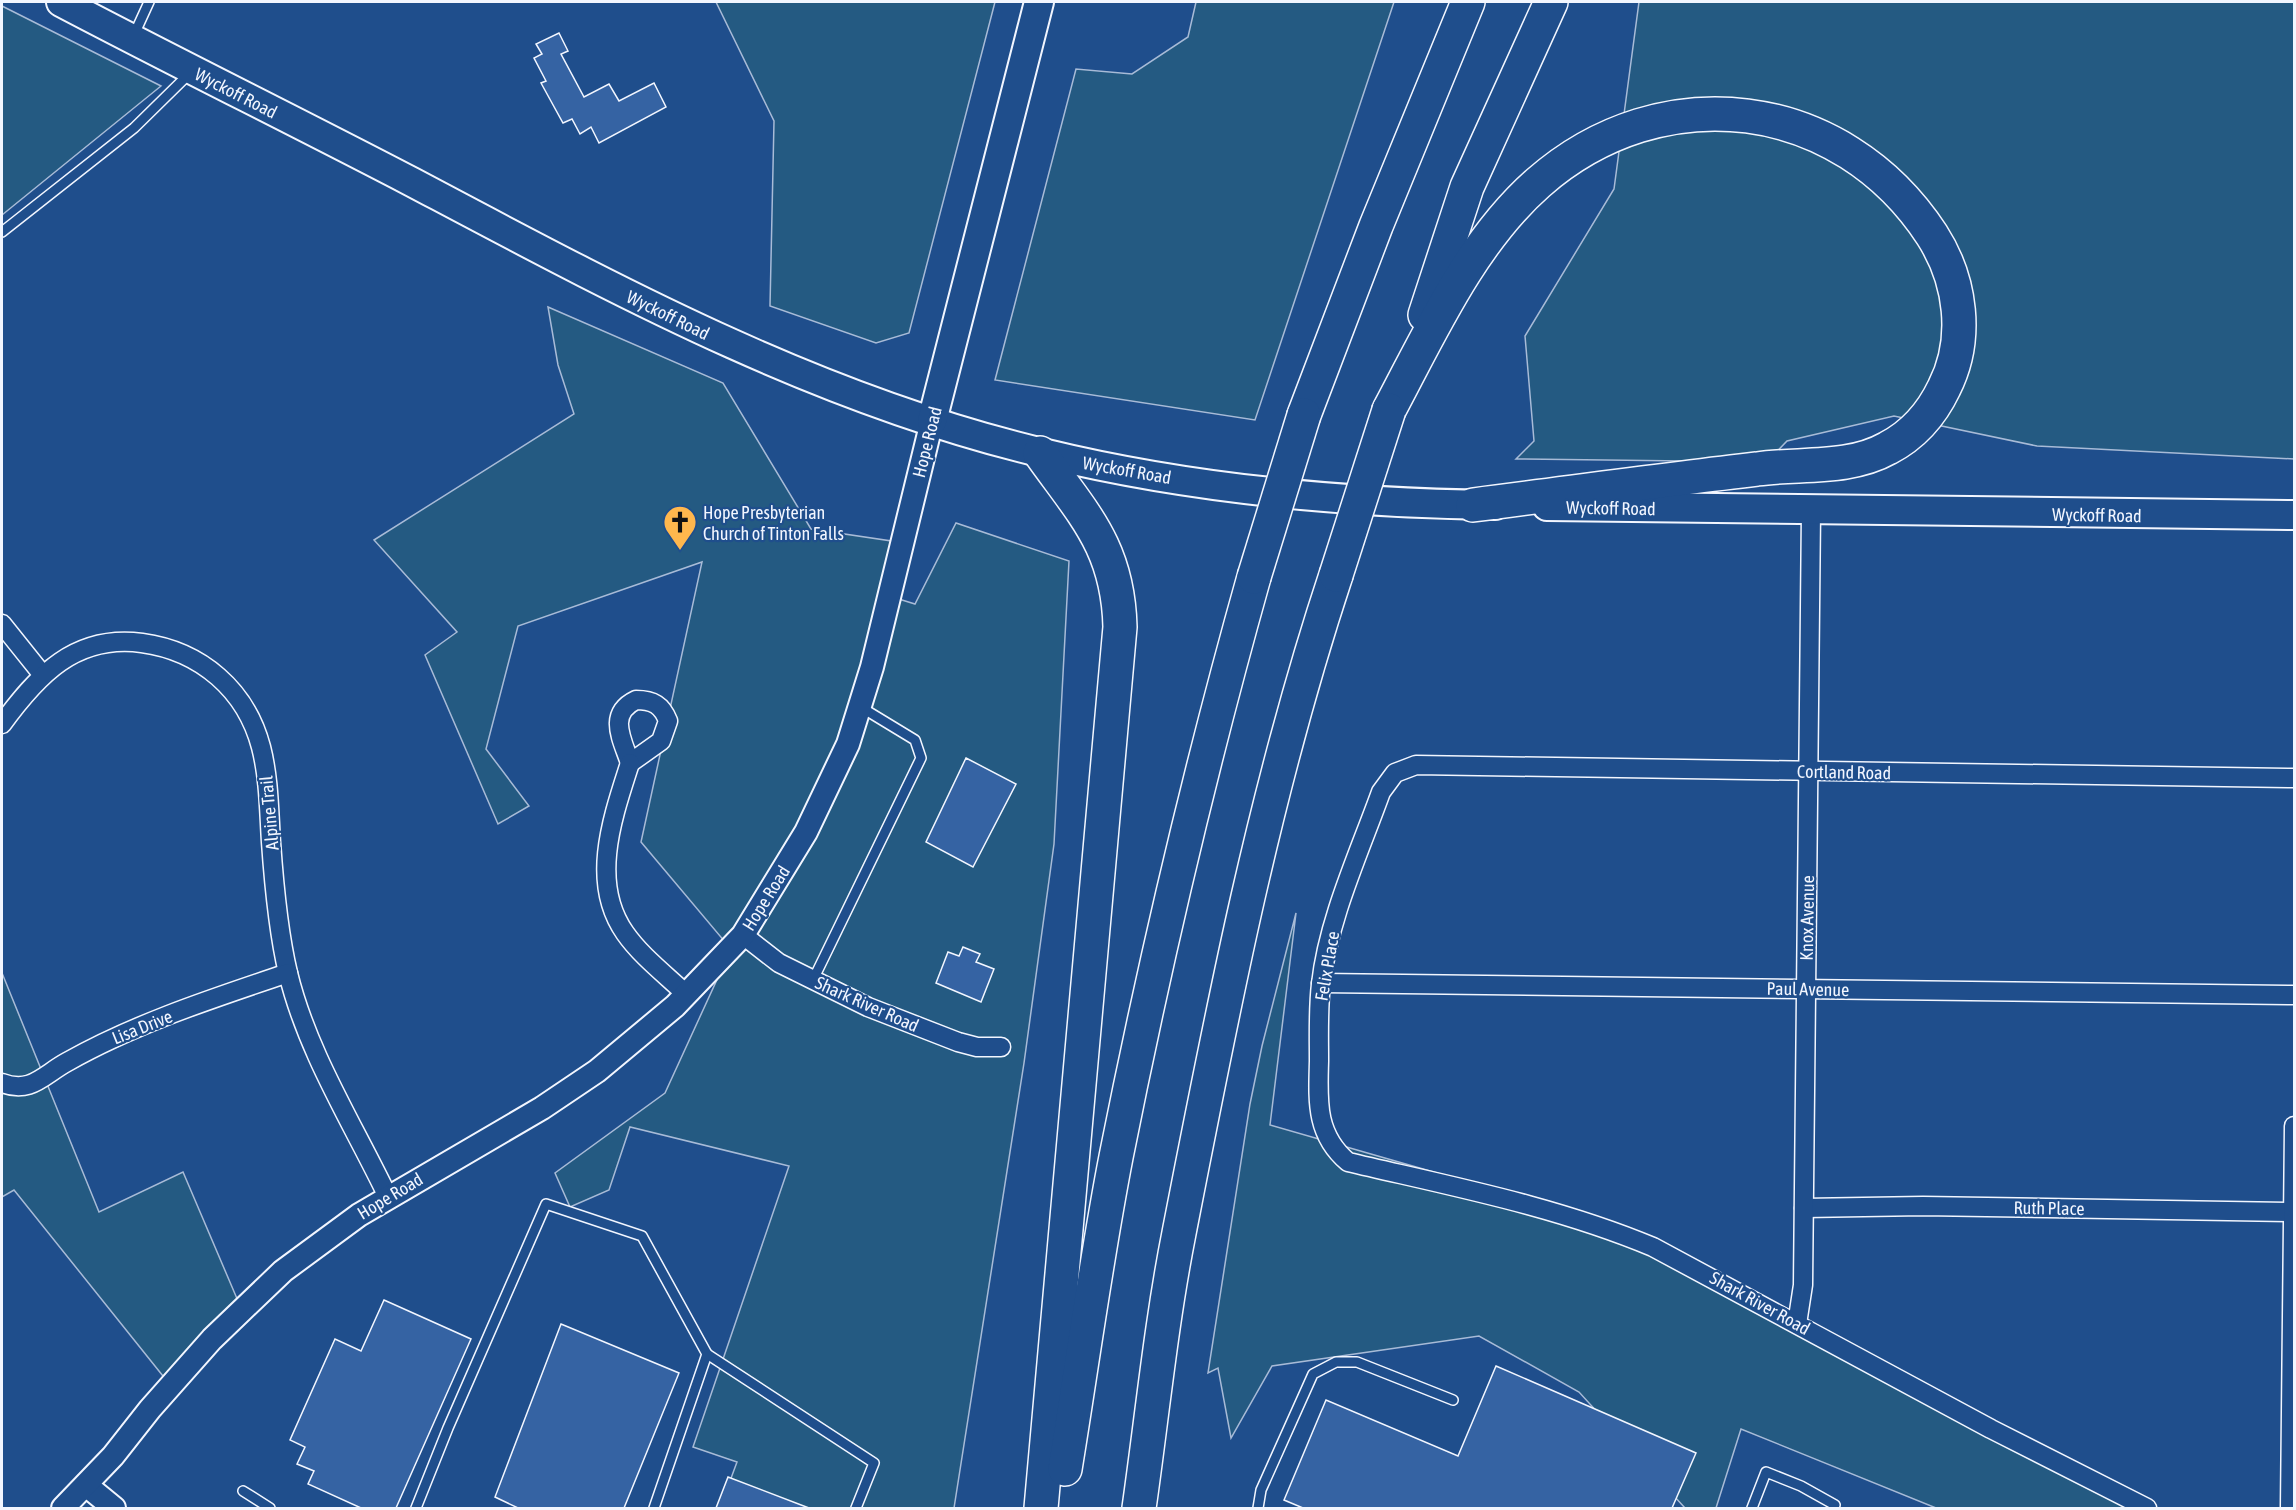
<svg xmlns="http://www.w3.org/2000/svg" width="2296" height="1510" viewBox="0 0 2296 1510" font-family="'Asap Condensed',sans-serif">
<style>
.green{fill:#245a82;stroke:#a8bbd7;stroke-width:1.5}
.building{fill:#3563a3;stroke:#f2f6ff;stroke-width:1.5}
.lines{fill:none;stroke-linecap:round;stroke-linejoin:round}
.service-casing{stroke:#f2f6ff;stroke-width:12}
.minor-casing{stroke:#f2f6ff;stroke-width:21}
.tertiary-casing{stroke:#f2f6ff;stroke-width:26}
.primary-casing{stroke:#f2f6ff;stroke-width:32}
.motorway-casing{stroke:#f2f6ff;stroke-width:36}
.service{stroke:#1f4e8c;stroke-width:9}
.minor{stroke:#1f4e8c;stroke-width:18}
.tertiary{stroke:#1f4e8c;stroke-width:22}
.primary{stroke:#1f4e8c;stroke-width:28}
.motorway{stroke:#1f4e8c;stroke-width:33}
.motorway-bridge-casing{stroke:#f2f6ff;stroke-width:36;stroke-linecap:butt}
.motorway-bridge{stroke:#1f4e8c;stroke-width:33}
.labels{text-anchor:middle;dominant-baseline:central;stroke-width:4.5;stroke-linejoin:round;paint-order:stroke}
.street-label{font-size:18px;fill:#f2f6ff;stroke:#1f4e8c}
.poi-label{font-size:18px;fill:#f2f6ff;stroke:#1f4e8c;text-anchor:start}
</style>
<rect width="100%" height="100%" fill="#1f4e8c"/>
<g class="green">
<path d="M716,2h279l-86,331 -33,10 -106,-37 4,-185z"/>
<path d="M1196,2h198l-139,418 -260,-40 81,-311 56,5 56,-37z"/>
<path d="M1639,2h655v457l-257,-13 -143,-30 -107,25 -20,21 -251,-3 18,-18 -9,-105 89,-147z"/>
<path d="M2,6l159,80 -159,129z"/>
<path d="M548,307l175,76 88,146 87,13 -9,54 26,8 41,-81 113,38 -15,283 -30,219 -70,445h-234l17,-46 -44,-15 96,-281 -159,-39 -21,63 -39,17 -15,-34 110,-80 66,-144 -90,-107 61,-280 -184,64 -32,123 43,57 -31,18 -73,-169 32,-23 -83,-92 200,-126 -16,-49z"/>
<path d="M1296,913l-26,212 306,88 574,295h-214l-195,-79 -25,79h-31l-106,-116 -100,-56 -207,30 -41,72 -13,-70 -10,5 42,-269 12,-58z"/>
<path d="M2,973l97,239 84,-40 58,136 -70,78 -157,-196 -12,7z"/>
</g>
<g class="building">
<path d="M559,33l9,18 -7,3 23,43 25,-13 10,17 35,-18 12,24 -67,36 -8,-16 -11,7 -8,-15 -9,4 -22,-40 5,-2 -12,-23 8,-4 -6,-10z"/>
<path d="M966,758l50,26 -43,83 -47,-25z"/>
<path d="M963,947l17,7 -4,8 18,7 -13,33 -45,-19 12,-31 11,4z"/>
<path d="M384,1300l87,39 -75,169h-35l-53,-24 6,-13 -17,-7 8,-17 -15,-7 45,-101 26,12z"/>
<path d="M561,1324l118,49 -55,135h-106l-23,-11z"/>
<path d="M1496,1366l200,87 -24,55h-369l-19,-8 42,-100 132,56z"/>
<path d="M728,1477l81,31h-93z"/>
</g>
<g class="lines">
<defs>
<g id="service">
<path d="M133,37l16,-35"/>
<path d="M2,232l132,-104 57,-56"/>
<path d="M813,980l108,-222 -6,-18 -56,-34"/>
<path d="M707,1354l167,109 -18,45"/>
<path d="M243,1491l27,17"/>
<path d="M416,1508l32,-80 98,-224 96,32 65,118 -53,154"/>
<path d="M1258,1508l3,-18 52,-116 23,-12h21l96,38"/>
<path d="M1752,1508l14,-36 35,14 34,19"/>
</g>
<g id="minor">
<path d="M2,624l40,50"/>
<path d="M636,700c17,0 26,5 32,21l-7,20 -31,22c-8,-24 -23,-49 6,-63z"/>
<path d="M2,724c35,-48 73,-90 140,-81 59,8 104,47 119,104 8,31 8,64 10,95 3,43 7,89 17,131 19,79 65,151 100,224"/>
<path d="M630,763c-17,53 -41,119 -5,170 16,23 41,42 62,62"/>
<path d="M743,935l36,28 89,44 90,35 19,5h24"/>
<path d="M1321,983l973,12"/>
<path d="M2,1083c29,11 41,-8 65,-21 69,-39 147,-64 221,-89"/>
<path d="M1804,1208l119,-2 371,6"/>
<path d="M1797,1324l6,-39 8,-774"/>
<path d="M2147,1508l-156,-79 -338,-182c-98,-41 -203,-61 -305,-85 -33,-28 -30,-62 -29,-101 0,-25 -1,-52 2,-77 7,-64 38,-131 60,-192l14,-19 21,-8 878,13"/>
<path d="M2290,1508l4,-382"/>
</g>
<g id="tertiary">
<path d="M86,1485l28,23"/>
<path d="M63,1508l50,-52 37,-47 62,-70 71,-68 76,-56 183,-107 55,-37 78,-65 68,-71 63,-103 42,-88 24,-77 60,-246"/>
</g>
<g id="primary">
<path d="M61,2c116,61 234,119 351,180 204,108 404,217 631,271 147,36 300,50 452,52"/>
<path d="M932,421l107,-419"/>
<path d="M1547,506l747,9"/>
</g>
<g id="motorway">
<path d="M1425,315l42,-128 84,-185"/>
<path d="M1389,410c41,-77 82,-168 149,-227 124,-109 303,-87 394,52 29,45 37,104 12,153 -12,25 -31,47 -56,60 -39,22 -88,15 -131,21 -94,11 -189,24 -284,36"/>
<path d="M1304,415l72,-189 92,-224"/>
<path d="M1040,453c44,62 78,94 80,174l-79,881"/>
<path d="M1065,1469c17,-104 31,-209 51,-312 39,-196 84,-388 138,-580"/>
<path d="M1139,1508c13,-91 22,-184 40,-275 43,-221 86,-444 157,-658"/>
</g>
</defs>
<use href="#service" class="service-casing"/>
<use href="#minor" class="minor-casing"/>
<use href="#tertiary" class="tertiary-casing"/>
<use href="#primary" class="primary-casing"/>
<use href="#motorway" class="motorway-casing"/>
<use href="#service" class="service"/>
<use href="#minor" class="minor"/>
<use href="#tertiary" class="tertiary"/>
<use href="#primary" class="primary"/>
<use href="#motorway" class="motorway"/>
<defs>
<g id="motorway-bridge">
<path d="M1336,575l53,-165"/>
<path d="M1254,577l50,-162"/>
</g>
</defs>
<use href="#motorway-bridge" class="motorway-bridge-casing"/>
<use href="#motorway-bridge" class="motorway-bridge"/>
</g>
<defs>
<symbol id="church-pin" viewBox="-11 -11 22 30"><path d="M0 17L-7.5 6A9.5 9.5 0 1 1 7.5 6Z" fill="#ffb74d" stroke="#1f4e8c"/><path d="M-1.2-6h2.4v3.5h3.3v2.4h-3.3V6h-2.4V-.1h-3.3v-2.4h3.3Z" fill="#111"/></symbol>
</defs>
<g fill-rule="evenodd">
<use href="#church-pin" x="661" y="503" width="38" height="52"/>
</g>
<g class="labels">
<g class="street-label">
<text transform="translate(236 93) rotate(27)">Wyckoff Road</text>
<text transform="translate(668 315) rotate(26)">Wyckoff Road</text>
<text transform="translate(927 442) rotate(-76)">Hope Road</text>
<text transform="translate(1127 470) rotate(10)">Wyckoff Road</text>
<text transform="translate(1611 508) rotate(1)">Wyckoff Road</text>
<text transform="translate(2097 515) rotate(1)">Wyckoff Road</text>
<text transform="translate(1844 772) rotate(1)">Cortland Road</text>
<text transform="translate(269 813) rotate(-95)">Alpine Trail</text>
<text transform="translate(766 898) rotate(-58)">Hope Road</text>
<text transform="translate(1807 918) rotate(-89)">Knox Avenue</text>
<text transform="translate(1327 966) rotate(-80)">Felix Place</text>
<text transform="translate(1808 989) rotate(1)">Paul Avenue</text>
<text transform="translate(867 1004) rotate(24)">Shark River Road</text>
<text transform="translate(142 1027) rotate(-22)">Lisa Drive</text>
<text transform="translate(390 1196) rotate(-31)">Hope Road</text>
<text transform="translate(2049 1208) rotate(1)">Ruth Place</text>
<text transform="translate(1760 1303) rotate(29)">Shark River Road</text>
</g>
<g class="poi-label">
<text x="703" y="512">Hope Presbyterian<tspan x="703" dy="21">Church of Tinton Falls</tspan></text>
</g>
</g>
<rect width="2296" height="1510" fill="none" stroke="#f2f6ff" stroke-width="6"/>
</svg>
